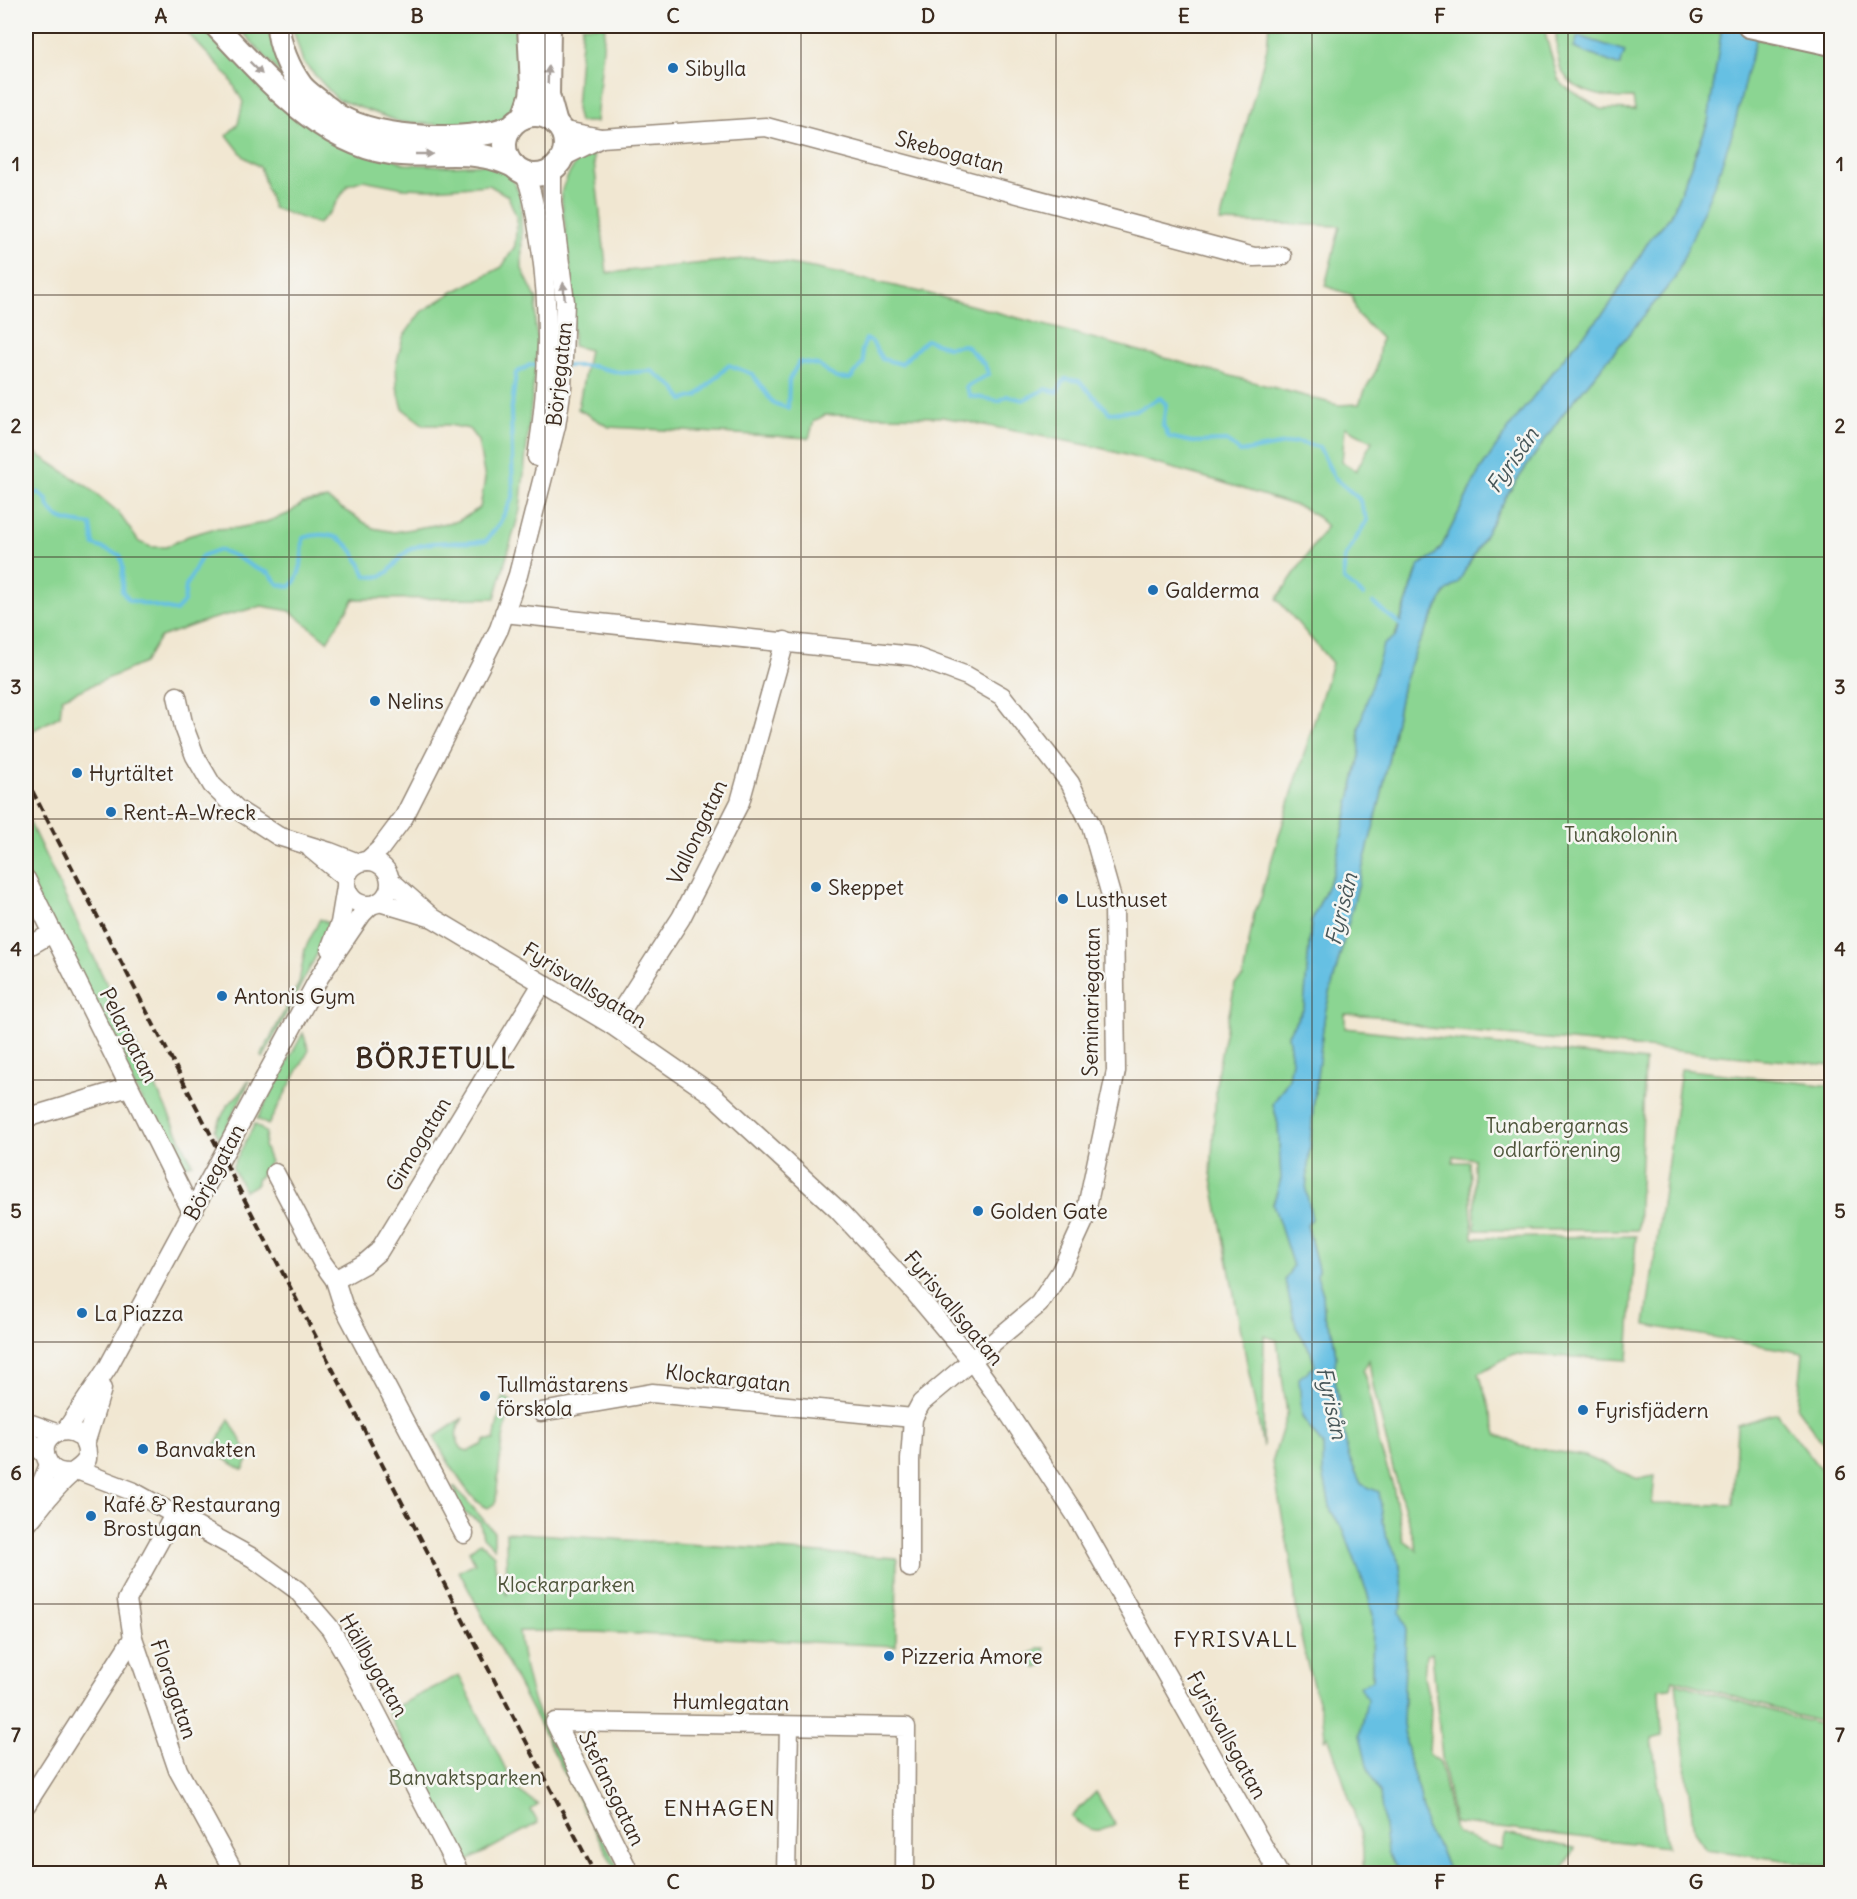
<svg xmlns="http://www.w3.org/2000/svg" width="1857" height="1899" viewBox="0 0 1857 1899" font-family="Delius,sans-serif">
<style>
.green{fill:#8bd592;stroke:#638058;stroke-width:1.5;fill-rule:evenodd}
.water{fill:#66c0e3;stroke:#507580;stroke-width:1.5}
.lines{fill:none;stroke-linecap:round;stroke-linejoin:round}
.stream{stroke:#66c0e3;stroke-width:4}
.minor-casing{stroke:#968878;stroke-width:21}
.major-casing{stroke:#968878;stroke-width:26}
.minor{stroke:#fff;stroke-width:18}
.major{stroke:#fff;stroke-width:22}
.rail{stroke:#3b2a1e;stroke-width:4;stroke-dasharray:9 4.5;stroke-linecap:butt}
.oneway{fill:#a79f9a}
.grid{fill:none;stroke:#3b2a1e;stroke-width:1.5;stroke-opacity:0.55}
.poi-dot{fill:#1f6fb2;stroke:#f6f6f2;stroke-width:2}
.labels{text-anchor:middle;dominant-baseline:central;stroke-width:5;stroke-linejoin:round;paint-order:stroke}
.poi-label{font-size:21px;fill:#3b2a1e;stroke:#f6f6f2;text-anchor:start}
.street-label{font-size:21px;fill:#3b2a1e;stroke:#f6f6f2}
.park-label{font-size:21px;fill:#4f553b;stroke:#f6f6f2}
.water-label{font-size:22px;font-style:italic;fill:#485759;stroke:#f6f6f2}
.neighbourhood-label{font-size:22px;letter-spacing:1.5px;fill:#3b2a1e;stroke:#f6f6f2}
.district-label{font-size:27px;font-weight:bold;letter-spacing:1.5px;fill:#3b2a1e;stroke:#f6f6f2}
.neatline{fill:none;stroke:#3b2a1e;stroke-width:2}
.grid-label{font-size:20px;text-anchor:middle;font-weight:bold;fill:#3b2a1e}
</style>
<rect width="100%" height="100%" fill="#f6f6f2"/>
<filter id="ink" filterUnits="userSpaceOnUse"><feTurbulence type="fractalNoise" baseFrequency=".0167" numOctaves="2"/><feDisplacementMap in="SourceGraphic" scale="12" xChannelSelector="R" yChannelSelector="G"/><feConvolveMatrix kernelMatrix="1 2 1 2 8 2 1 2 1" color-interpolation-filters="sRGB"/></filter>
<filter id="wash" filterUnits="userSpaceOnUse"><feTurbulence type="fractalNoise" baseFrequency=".008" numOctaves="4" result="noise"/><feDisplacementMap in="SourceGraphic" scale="24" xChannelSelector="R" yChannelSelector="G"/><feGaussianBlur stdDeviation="1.35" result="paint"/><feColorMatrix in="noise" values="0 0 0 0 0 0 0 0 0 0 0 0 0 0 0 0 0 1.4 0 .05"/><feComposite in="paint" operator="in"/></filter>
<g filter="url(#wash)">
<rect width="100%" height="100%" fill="#f1e7d2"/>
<g class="green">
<path d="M181,26h27l77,80 120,58 45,2 41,-2 11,2 13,18 6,13 1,72 15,31 -2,26 3,14 -18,170 -25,88 -141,1 -27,42 -37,-30 -28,-5 -54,14 -48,17 -16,26 -82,35 -2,18 -34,18v-287l62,40 30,25 21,30 12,5h15l22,-11 24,-7 25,-1 26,-5 25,-9 15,-11 24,-4 46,29 21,4 64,-11 22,-13 5,-29 -7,-38 -9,-12 -20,-4h-25l-21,-16 -6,-22 -1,-22 7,-28 18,-25 32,-20 49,-25 13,-21 2,-28 -9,-22 -19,-11 -58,4 -27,-1 -41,-8 -15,5 -17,26 -13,13 -45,-16 -13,-41 -16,-10 -17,-22 11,-11 5,-22 -14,-25z"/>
<path d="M237,26h34l14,53z"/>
<path d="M292,26h226l-2,84 -12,12 -30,5 -74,-5 -63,-23 -34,-37z"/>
<path d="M582,26h23l-9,96h-17l-3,-13z"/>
<path d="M1269,26h276l1,11 12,42 7,8 35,22 35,1 -2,-12c-24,1 -61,-4 -72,-29 -4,-9 -5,-33 -5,-43h139l27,7 -14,89 -37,94 -21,23 -42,69 -41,46 -88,118 -37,74 -8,10 -15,9 -24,71 -36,91 1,29 -27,118 -22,48 -7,86 -16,26 4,27 -3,18 -16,25 5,20 3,55 -8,25 21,62 2,61 15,25 4,14 -13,51 21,29v26l8,39 13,20 23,61 6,23 -1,65 -12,55 8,31 12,28 4,27 17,52h-37c-2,-10 0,-21 -2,-32 -9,-36 -23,-71 -34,-106l-4,5c4,-14 -12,-57 -16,-73 -7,-28 -14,-59 -14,-88l-22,-117 15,-48 -10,-74 -13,-4 -1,111 -52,-274 6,-99 18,-90 8,-7 11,-63 8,-19 1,-7 69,-225 -55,-64 50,-73 -11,-10 -13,-8 -85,-27 -121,-34 -154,-30 -118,-2 -11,6 -5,17 -200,-11 -31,-18 11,-59 -16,-4 -1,-62 -11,-90c3,-15 11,-24 18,-37l14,-4 14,120 146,-15 60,10 113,25 412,112 21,-1 8,-18 9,-15 5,-33 -24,-24 -5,-19 -27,-9 15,-60 -120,-4 47,-174zM1345,427l27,14 -16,30 -14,-9z"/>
<path d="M1753,38l44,10 34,12v1005l-403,-37 -51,-12 -32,-2v14l300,33 -7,169h-163l-1,-71 -20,-3 -1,6h16l4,76 163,-2 -8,124 -115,-6 -34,19 18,61 23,12 65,10 53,23 17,-3 -3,28 81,1 4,-80 40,-12 54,70v242l-158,-46 -2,9 -11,1 2,47 -10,3 15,108 -213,-24 -12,-65 -10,-105 -6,2 -2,22 7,31 -2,46 11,8 13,65 5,7 43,16 5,-16 68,14 -13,25h-112l-10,-26 -12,-15 -8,-42 -10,-29 -6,-37 3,-98 -7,-14 4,-23 -4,-29 -14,-26 -6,-41 -18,-9 -13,-29 -14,-81 1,-27 -2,-12 -9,-20 -1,-21 -6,-18 1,-7 -11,-45 -1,-34 8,-90 11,-87 56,-216 22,-113 15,-39 28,-53 12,-9 51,-91 53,-77 113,-137zM1369,1360l3,21 21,88 24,81 -14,-10 -10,-54 -15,-45 -10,-54 -5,-16z"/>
<path d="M26,815l166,348 -14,4 -152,-280z"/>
<path d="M320,919l12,6 -69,133 -2,-2 38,-73 6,-34z"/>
<path d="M303,1033l6,17 -41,75 -11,-6z"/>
<path d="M1681,1069l150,17v368l-34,-46 6,-55 -158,-28z"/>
<path d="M248,1081l1,1 -29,58 -5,-10 12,-24 13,-13z"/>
<path d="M255,1124l11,9 -2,13 6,16c-6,5 -6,12 -13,17v5l-12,7 -12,-22v-4z"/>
<path d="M503,1397l7,3 1,2 -10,46 -5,52 -2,4 -6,4c-17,-3 -45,-55 -54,-71l29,-19c-7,12 -10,19 -1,31l6,2 14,-6 4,-5h8z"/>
<path d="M229,1419l21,38 -7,13 -31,-18z"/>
<path d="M453,1487h2l39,45v16l-11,-11 -3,-15 -22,-13 -5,-9 3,-7z"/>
<path d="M506,1532l391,26 -1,88 -301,-14 -76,-1c3,26 9,57 19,82 4,8 10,11 10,20l73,140h-4l-158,-302 16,-8 -6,-12 11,-9 14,13 2,16 11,25z"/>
<path d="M1038,1648h7l-1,16 -8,4 -8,-13z"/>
<path d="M459,1675l56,113 23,17 -7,5 7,13 -74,40 -77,-152z"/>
<path d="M1676,1683l155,45v139l-125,-18 -12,-17z"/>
<path d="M1096,1792l19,32c-18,12 -29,5 -44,-7z"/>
</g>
<g class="water">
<path d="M1722,26h38l-14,49 -12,53 -17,50 -42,100 -113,137 -53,77 -51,91 -13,10 -27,52 -15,39 -22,113 -56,216 -11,87 -8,90 6,29 -5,6 11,44 -1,7 6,18 1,21 9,20 3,22 -2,17 14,81 13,29 18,8 6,42 14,26 4,29 -3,23 6,14 -3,98 6,37 10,29 8,42 12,15 10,26h-48l-14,-20 -7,-59 -13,-28 -7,-31 7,-36 -7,-13 12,-6 1,-65 -6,-23 -23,-61 -13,-20 -8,-39v-26l-21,-29 -3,-39 16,-12 -4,-14 -15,-25 -11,-47 8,-14 -20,-62 8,-25 -3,-55 -5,-20 16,-25 3,-18 -4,-27 16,-26 7,-86 22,-48 27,-118 -1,-29 24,-82 13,-9 23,-71 15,-9 8,-10 37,-74 32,-47 56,-71 41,-46 42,-69 21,-23 37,-94z"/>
<path d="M1578,36l47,15 -5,15 -46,-18z"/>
</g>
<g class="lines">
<g class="stream">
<path d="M567,366h25l30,7 30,-2 22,16 9,13 14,-4 32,-31 23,9 21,29 15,5 1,-28 10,-18 19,3 18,13 14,1 14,-17 -2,-12 4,-11 6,3 10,17 19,5 25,-24 22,7 17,-2 19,19 5,10 -23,13 4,9 29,5 8,-5 16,4 23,-11 11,3 8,-13 14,2 31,32 27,-3 23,-12 6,6 -3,21 6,12 23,5 35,-1 13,11 57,-10 22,5 15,30 25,22 8,21 -23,39v21l19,15"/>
<path d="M26,492l13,1 8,7c4,22 25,22 44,25l3,20 26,10 3,12 -1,24 7,9 47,11 8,-9 2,-16 16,-30 17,-6 16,6 20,12 14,5 9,11 12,3c13,-11 12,-33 13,-49 36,-11 50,7 63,38 28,5 25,-16 45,-27 22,-11 52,-4 75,-8l13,-17 14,-27 -2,-84 5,-40 14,-8h12"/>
<path d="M1373,603l30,24"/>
</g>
</g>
</g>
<g filter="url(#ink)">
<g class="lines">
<defs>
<g id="minor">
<path d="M560,130l41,8 165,-11 488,130 28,-1"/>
<path d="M561,158l40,-20"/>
<path d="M525,174c9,22 11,44 15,67 11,74 9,143 -3,216"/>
<path d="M504,613l409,43 54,20 35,20 68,87 21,42 23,81 2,165 -32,150 -23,50 -22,33 -118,99 -8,15 -3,42v108"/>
<path d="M177,696l7,31 11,29 17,29 26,25 40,26 52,16 28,11"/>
<path d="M311,849l35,29"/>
<path d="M367,861l13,-12 24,-32 95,-188 19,-54 38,-149 6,-39 3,-85 -13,-100v-33"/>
<circle cx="368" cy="883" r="22"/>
<path d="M26,879l166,333"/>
<path d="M390,880l43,38 179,107 101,70 125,115 72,77 62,74 26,36 79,120 202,357"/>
<path d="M379,902l50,15"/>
<path d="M26,948l26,-15"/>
<path d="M330,949l10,-26 6,-36"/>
<path d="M612,1025l69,-107 59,-116 45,-161"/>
<path d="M26,1118l103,-31"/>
<path d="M275,1173l47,89 13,18"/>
<path d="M541,1412l111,-19 261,25"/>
<path d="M26,1422l30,11"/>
<path d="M66,1430l42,-63 212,-391 42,-62 8,-8"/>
<path d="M26,1438l19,16"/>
<path d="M85,1444l17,-55"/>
<path d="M77,1470l55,21 121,67 44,32 33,38 21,36 109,210"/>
<path d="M29,1513l20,-48"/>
<path d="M174,1515l-47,85 6,38 45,132 57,104"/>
<path d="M26,1525c14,-16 27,-36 44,-50 6,-6 13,-8 17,-16 3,-45 -57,-29 -39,3 5,10 13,11 24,11"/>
<path d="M464,1534l-121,-229 -8,-25 29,-16 15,-13 163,-267"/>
<path d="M26,1805l107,-167"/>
<path d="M630,1874l-75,-152 351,5 -1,147"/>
<path d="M786,1874l3,-148"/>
</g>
<g id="major">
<path d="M216,26c48,50 109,124 185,128 42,3 73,-7 113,12"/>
<path d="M278,26c1,19 11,43 23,59 6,8 17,14 24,21 5,3 10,8 15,11 42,23 126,26 170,10"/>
<path d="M549,26l-1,69 8,29"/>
<path d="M1749,26l83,18"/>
<circle cx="535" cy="145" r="30"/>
<path d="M524,117l7,-21 1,-9 -3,-61"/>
</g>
</defs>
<use href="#minor" class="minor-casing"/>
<use href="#major" class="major-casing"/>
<use href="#minor" class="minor"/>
<use href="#major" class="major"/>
<path class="rail" d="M26,779l569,1095"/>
</g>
<defs><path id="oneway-solid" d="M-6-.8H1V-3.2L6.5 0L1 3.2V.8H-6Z" transform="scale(1.5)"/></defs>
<g class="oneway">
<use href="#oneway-solid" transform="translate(256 68) rotate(45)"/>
<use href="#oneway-solid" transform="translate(548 75) rotate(-88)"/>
<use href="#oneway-solid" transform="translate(424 154)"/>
<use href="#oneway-solid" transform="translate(564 291) rotate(-95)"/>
</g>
</g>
<path class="grid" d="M289,26v1848M545,26v1848M801,26v1848M1056,26v1848M1312,26v1848M1568,26v1848M26,295h1806M26,557h1806M26,819h1806M26,1080h1806M26,1342h1806M26,1604h1806"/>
<g class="poi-dot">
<circle cx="673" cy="68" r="6"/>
<circle cx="1153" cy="590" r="6"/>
<circle cx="375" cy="701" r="6"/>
<circle cx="77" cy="773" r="6"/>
<circle cx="111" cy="812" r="6"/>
<circle cx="816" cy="887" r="6"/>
<circle cx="1063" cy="899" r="6"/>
<circle cx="222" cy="996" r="6"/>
<circle cx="978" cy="1211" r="6"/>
<circle cx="82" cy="1313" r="6"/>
<circle cx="485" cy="1396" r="6"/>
<circle cx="1583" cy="1410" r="6"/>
<circle cx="143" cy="1449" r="6"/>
<circle cx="91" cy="1516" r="6"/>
<circle cx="889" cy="1656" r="6"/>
</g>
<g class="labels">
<g class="poi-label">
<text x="685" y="68">Sibylla</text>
<text x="1165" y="590">Galderma</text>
<text x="387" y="701">Nelins</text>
<text x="89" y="773">Hyrtältet</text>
<text x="123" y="812">Rent-A-Wreck</text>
<text x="828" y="887">Skeppet</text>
<text x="1075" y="899">Lusthuset</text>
<text x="234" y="996">Antonis Gym</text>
<text x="990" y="1211">Golden Gate</text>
<text x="94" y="1313">La Piazza</text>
<text x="497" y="1384">Tullmästarens<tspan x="497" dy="24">förskola</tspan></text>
<text x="1595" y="1410">Fyrisfjädern</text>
<text x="155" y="1449">Banvakten</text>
<text x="103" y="1504">Kafé &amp; Restaurang<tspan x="103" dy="24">Brostugan</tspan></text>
<text x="901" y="1656">Pizzeria Amore</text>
</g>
<g class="street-label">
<text transform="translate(950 152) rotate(15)">Skebogatan</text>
<text transform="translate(559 374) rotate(-84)">Börjegatan</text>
<text transform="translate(697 832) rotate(-65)">Vallongatan</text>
<text transform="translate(585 985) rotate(32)">Fyrisvallsgatan</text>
<text transform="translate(1091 1002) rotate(-89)">Seminariegatan</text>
<text transform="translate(129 1035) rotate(63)">Pelargatan</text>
<text transform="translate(418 1144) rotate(-59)">Gimogatan</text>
<text transform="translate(214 1172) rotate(-62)">Börjegatan</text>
<text transform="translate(954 1308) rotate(50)">Fyrisvallsgatan</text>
<text transform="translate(728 1378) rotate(6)">Klockargatan</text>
<text transform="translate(374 1665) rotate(60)">Hällbygatan</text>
<text transform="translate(174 1689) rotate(71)">Floragatan</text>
<text transform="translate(731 1702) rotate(1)">Humlegatan</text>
<text transform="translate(1227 1735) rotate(61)">Fyrisvallsgatan</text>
<text transform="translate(612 1788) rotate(64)">Stefansgatan</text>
</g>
<g class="park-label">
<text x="1621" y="834">Tunakolonin</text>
<text x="1557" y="1125">Tunabergarnas<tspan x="1557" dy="24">odlarförening</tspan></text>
<text x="566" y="1584">Klockarparken</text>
<text x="465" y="1777">Banvaktsparken</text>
</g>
<g class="water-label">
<text transform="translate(1512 460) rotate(-55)">Fyrisån</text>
<text transform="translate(1341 909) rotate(-76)">Fyrisån</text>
<text transform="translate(1332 1403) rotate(77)">Fyrisån</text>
</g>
<g class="neighbourhood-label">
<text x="1236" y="1639">FYRISVALL</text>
<text x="720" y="1808">ENHAGEN</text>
</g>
<g class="district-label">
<text x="436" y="1058">BÖRJETULL</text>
</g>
</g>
<rect width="1857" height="1899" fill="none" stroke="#f6f6f2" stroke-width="66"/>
<rect x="33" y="33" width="1791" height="1833" class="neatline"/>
<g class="grid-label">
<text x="161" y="23">A</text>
<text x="417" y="23">B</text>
<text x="673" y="23">C</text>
<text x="928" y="23">D</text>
<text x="1184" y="23">E</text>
<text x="1440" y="23">F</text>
<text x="1696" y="23">G</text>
<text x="16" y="171">1</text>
<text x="1840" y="171">1</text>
<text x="16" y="433">2</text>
<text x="1840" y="433">2</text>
<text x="16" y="694">3</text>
<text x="1840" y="694">3</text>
<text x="16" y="956">4</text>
<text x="1840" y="956">4</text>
<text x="16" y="1218">5</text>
<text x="1840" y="1218">5</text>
<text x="16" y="1480">6</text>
<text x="1840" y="1480">6</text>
<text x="16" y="1742">7</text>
<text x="1840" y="1742">7</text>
<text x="161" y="1889">A</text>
<text x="417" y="1889">B</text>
<text x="673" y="1889">C</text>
<text x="928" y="1889">D</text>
<text x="1184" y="1889">E</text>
<text x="1440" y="1889">F</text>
<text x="1696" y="1889">G</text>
</g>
</svg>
